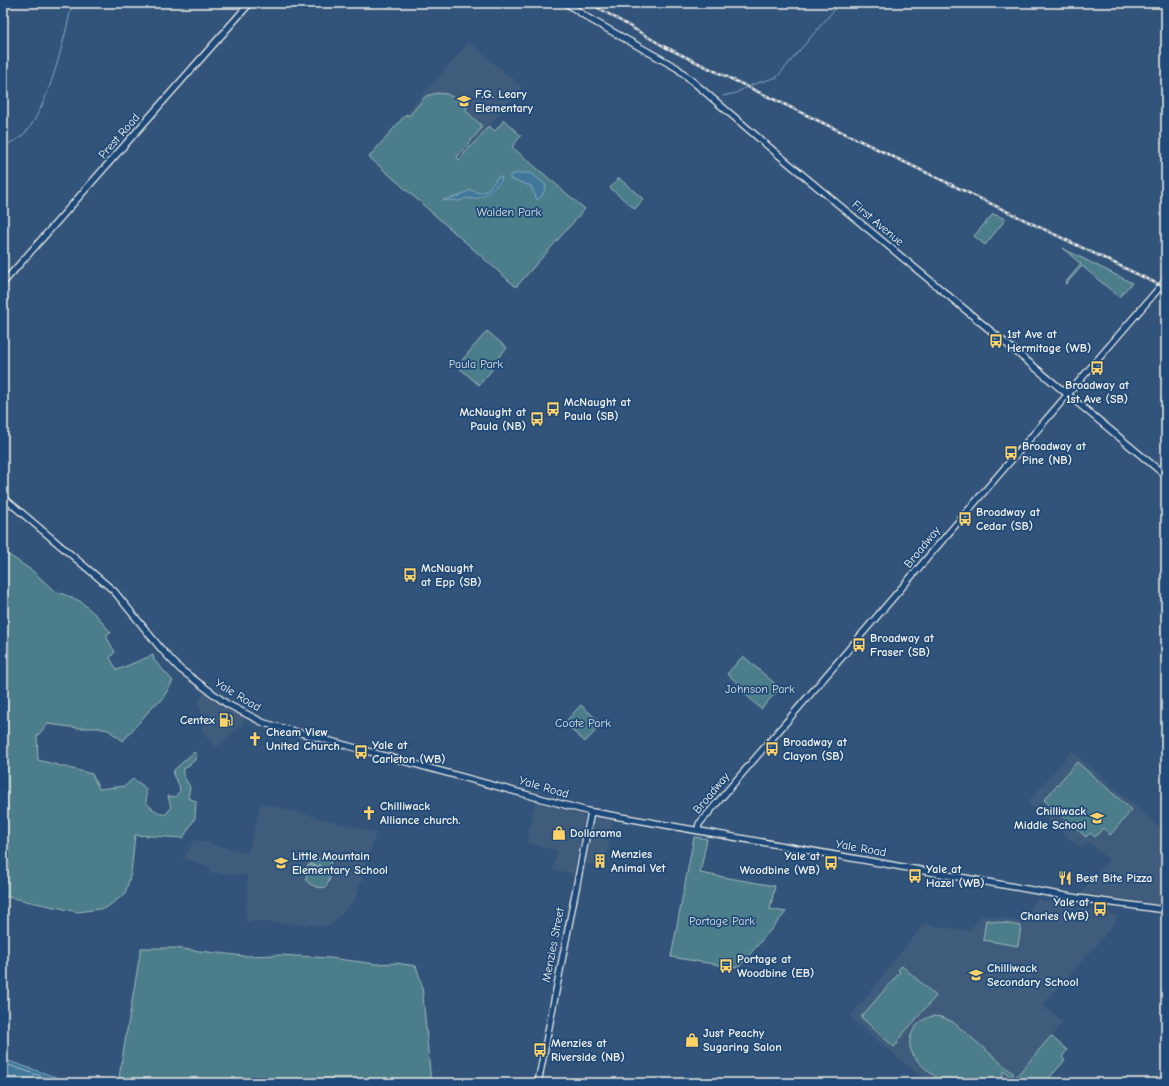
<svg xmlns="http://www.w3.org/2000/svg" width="1169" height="1086" viewBox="0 0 1169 1086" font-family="'Comic Neue',sans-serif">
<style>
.built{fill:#3f5c7c}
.green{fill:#4c7e8a;stroke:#a0b8b9}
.water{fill:#3f779b;stroke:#87a8ba}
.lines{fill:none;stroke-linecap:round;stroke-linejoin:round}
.shore{stroke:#acc0c9;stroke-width:1}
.stream{stroke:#87a8ba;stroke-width:1}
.secondary-casing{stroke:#f4f1e8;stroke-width:8}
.secondary{stroke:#1f4a7a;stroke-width:5.5}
.rail-casing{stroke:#f4f1e8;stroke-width:2.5}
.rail{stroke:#1f4a7a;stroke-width:1;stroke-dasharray:3;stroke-linecap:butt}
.labels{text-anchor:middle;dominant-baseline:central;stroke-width:3.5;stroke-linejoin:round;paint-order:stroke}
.poi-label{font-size:12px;font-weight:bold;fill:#f4f1e8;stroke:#1f4a7a;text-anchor:start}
.street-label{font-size:12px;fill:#f4f1e8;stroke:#1f4a7a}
.park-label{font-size:12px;fill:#dbe0da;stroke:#1f4a7a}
</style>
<rect width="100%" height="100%" fill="#32547b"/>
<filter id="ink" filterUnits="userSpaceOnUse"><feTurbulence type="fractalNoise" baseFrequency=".025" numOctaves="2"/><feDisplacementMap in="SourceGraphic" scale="8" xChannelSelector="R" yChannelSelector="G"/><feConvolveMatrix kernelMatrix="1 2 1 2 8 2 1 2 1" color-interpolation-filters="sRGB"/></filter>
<g filter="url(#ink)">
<g class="built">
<path d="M469,42l53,45 -62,73 -54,-46z"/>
<path d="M205,692l39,26 -1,7 -27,22 -13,-15 -4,-33z"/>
<path d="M1072,751l94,82v71l-39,-1 -46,-7 1,-4 27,-32 -21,-18 -6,7 -54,-46z"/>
<path d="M535,802l48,13 1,6 -11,52 -20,-3 4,-20 -30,-7z"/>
<path d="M261,803l116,30 -3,5 -18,60 -26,28 -85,-5 3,-46 -38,-2v-6l-27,-9 12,-18 53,13z"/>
<path d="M597,817l16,3 -8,45 -8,1 -12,-3 8,-43z"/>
<path d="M1036,899l81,16 -2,8 -72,82 20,18 -52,60h-83l-78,-66 74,-93 46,7 12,-16 42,7z"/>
</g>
<g class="green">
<path d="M437,93l10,1 20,11 -1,6 15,14v4l-24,28 2,3 30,-34 6,5 9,-11 17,16 -9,11 73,62 -69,78 -147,-130 37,-43 3,2 17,-20z"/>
<path d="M619,178l24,21 -8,10 -25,-21z"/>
<path d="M993,214l13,5 -21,26 -11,-9z"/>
<path d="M1062,248l70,35 -13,14 -37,-31 -16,18 -1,-1 16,-19z"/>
<path d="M487,331l20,17 -18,20 3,2 -13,15 -22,-19z"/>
<path d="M3,551l31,21 19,18 27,11 17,15 14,17 -4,1v4l8,14 -5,6 7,12 36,-15 1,5 19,21 -12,20 -7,4 -31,36 -15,-11 -10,-2h-20l-30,-4 -11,12 1,24 54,14 7,15 26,-3 8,-7c13,9 14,6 13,23 5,7 11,10 19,13l6,-7 -3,-12 7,1 5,-6 -1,-6 -6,-10 1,-5 20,-18 3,3 -2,5 -12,10v5l7,12 -2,11 8,3 -1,17 -12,20 -48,-3 -4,38 -6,21 -19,14 -28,4 -75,-16z"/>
<path d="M743,656l37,32 -19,21 -17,-16v-5l-17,-14z"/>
<path d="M581,705l21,19 -17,18 -21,-19z"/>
<path d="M1077,762l55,48 -22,25 -7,-7 -8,9 -5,-4 -4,4 -42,-37z"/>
<path d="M694,837l13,2 -7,34 75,13 -5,23 16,3 -48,56 -67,-11z"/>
<path d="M311,857l20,4 -4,12 3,5 -4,9c-6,2 -16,-1 -20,-7l2,-15 12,3v-4l-1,3 -9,-3z"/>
<path d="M986,920l35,6 -3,20 -35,-6z"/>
<path d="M141,948h33l70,8 36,-1 50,3 46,6 20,-1 20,3 6,19 9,98h-313z"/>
<path d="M902,966l34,30 -39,45 1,2 -4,4 -33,-30 39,-45 -2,-2z"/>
<path d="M933,1016l9,1 11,5 61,52 -3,3 -8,-6 -1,12h-59c-15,-13 -43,-29 -30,-52 5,-8 11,-13 20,-15z"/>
<path d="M1051,1036l16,14 -5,7 3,3 -20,23h-21l-8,-6z"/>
</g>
<g class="water">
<path d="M519,173h12l14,11 1,2 -4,10 -5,4 -6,-14 -21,-7v-4z"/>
<path d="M498,177h4l-1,4c-11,10 -19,21 -36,17l-5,3 -17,-1 16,-4 11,-6 10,3 8,-3z"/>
<path d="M3,1059l70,24h-60l-10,-4z"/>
</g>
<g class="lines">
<path class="shore" d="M3,1063l57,20"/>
<g class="stream">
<path d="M751,85l26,-8 63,-74"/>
<path d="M723,96l13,-3 9,-5"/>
<path d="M3,146c7,-3 15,-6 21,-12 24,-24 41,-97 48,-131"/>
</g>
<defs>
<g id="secondary">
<path d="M566,3l22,15 89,50 98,84 391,324"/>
<path d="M3,283l247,-280"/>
<path d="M3,497l111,94 48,59 18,19 47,35 37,19 323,88 490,87 89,12"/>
<path d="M698,829l1,-5 59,-69 408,-475"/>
<path d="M538,1083l53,-271"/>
</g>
</defs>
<use href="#secondary" class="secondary-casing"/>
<use href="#secondary" class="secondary"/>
<defs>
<path id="rail" d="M590,3l75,44 501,241"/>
</defs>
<use href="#rail" class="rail-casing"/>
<use href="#rail" class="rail"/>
</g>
</g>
<defs>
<symbol id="school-bare" viewBox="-9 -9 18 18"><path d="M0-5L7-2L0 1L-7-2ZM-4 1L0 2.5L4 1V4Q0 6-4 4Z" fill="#ffd166" stroke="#1f4a7a" stroke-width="2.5" paint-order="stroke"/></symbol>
<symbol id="bus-bare" viewBox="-9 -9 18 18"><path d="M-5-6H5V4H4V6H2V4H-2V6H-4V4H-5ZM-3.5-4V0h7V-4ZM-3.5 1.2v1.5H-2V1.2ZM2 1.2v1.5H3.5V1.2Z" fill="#ffd166" stroke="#1f4a7a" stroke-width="2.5" paint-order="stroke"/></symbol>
<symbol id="fuel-bare" viewBox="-9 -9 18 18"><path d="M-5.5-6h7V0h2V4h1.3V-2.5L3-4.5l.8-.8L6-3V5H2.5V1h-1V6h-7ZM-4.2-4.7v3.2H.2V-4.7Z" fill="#ffd166" stroke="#1f4a7a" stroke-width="2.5" paint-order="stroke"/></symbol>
<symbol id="church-bare" viewBox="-9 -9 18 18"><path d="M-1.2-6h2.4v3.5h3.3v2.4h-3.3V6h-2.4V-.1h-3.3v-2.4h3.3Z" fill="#ffd166" stroke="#1f4a7a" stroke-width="2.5" paint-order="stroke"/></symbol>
<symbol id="shop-bare" viewBox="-9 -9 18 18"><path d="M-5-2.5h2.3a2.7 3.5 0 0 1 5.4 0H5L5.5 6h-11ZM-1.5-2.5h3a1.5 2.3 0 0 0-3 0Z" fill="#ffd166" stroke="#1f4a7a" stroke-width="2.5" paint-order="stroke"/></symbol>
<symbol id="building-bare" viewBox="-9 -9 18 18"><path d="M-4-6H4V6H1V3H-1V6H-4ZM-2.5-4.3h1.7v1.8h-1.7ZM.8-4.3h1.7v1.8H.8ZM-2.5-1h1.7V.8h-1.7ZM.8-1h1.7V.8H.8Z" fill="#ffd166" stroke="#1f4a7a" stroke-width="2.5" paint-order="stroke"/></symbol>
<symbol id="restaurant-bare" viewBox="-9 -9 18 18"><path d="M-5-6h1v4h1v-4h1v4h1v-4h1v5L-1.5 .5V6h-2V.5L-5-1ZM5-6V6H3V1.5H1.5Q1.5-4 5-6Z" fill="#ffd166" stroke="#1f4a7a" stroke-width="2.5" paint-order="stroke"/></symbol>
</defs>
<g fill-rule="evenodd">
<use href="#school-bare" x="454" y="91" width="20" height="20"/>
<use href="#bus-bare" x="986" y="331" width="20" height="20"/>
<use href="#bus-bare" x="1087" y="358" width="20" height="20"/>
<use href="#bus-bare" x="543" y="399" width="20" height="20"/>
<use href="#bus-bare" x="527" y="409" width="20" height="20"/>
<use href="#bus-bare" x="1001" y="443" width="20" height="20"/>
<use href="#bus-bare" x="955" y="509" width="20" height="20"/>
<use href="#bus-bare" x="400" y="565" width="20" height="20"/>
<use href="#bus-bare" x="849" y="635" width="20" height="20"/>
<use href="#fuel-bare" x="216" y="710" width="20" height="20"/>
<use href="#church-bare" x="245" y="729" width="20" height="20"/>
<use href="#bus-bare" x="762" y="739" width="20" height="20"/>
<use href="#bus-bare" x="351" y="742" width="20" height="20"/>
<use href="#church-bare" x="359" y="803" width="20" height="20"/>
<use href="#school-bare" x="1087" y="808" width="20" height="20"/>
<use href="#shop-bare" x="549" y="823" width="20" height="20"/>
<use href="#building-bare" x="590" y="851" width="20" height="20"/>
<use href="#school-bare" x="271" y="853" width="20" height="20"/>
<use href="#bus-bare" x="821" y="853" width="20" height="20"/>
<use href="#bus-bare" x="905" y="866" width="20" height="20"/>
<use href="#restaurant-bare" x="1055" y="868" width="20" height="20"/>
<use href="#bus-bare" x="1090" y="899" width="20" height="20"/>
<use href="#bus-bare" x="716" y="956" width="20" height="20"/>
<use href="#school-bare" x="966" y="965" width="20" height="20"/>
<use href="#shop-bare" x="682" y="1030" width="20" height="20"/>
<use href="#bus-bare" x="530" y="1040" width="20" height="20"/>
</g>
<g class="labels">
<g class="poi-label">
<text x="475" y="94">F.G. Leary<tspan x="475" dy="14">Elementary</tspan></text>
<text x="1007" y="334">1st Ave at<tspan x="1007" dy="14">Hermitage (WB)</tspan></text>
<text x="1097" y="385" text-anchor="middle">Broadway at<tspan x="1097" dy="14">1st Ave (SB)</tspan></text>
<text x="564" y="402">McNaught at<tspan x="564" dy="14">Paula (SB)</tspan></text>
<text x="526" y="412" text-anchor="end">McNaught at<tspan x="526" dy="14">Paula (NB)</tspan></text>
<text x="1022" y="446">Broadway at<tspan x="1022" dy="14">Pine (NB)</tspan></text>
<text x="976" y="512">Broadway at<tspan x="976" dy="14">Cedar (SB)</tspan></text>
<text x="421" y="568">McNaught<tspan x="421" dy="14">at Epp (SB)</tspan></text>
<text x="870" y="638">Broadway at<tspan x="870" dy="14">Fraser (SB)</tspan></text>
<text x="215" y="720" text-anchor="end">Centex</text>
<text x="266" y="732">Cheam View<tspan x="266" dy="14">United Church</tspan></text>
<text x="783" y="742">Broadway at<tspan x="783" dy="14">Clayon (SB)</tspan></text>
<text x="372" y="745">Yale at<tspan x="372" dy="14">Carleton (WB)</tspan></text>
<text x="380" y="806">Chilliwack<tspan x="380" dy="14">Alliance church.</tspan></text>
<text x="1086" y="811" text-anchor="end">Chilliwack<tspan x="1086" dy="14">Middle School</tspan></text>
<text x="570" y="833">Dollarama</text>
<text x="611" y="854">Menzies<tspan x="611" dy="14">Animal Vet</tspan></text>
<text x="292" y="856">Little Mountain<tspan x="292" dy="14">Elementary School</tspan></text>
<text x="820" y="856" text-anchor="end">Yale at<tspan x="820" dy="14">Woodbine (WB)</tspan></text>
<text x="926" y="869">Yale at<tspan x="926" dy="14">Hazel (WB)</tspan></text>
<text x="1076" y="878">Best Bite Pizza</text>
<text x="1089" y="902" text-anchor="end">Yale at<tspan x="1089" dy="14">Charles (WB)</tspan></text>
<text x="737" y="959">Portage at<tspan x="737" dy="14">Woodbine (EB)</tspan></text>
<text x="987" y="968">Chilliwack<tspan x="987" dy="14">Secondary School</tspan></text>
<text x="703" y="1033">Just Peachy<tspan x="703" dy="14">Sugaring Salon</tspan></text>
<text x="551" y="1043">Menzies at<tspan x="551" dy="14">Riverside (NB)</tspan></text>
</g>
<g class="street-label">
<text transform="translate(119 136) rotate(-49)">Prest Road</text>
<text transform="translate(878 223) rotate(40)">First Avenue</text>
<text transform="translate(922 547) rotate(-51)">Broadway</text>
<text transform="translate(238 695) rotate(31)">Yale Road</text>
<text transform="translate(544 787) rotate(16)">Yale Road</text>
<text transform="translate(711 793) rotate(-50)">Broadway</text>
<text transform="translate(861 848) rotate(10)">Yale Road</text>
<text transform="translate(553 945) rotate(-79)">Menzies Street</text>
</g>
<g class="park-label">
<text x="509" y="212">Walden Park</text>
<text x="476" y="364">Paula Park</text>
<text x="760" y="689">Johnson Park</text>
<text x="583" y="723">Coote Park</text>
<text x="722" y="921">Portage Park</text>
</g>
</g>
<rect width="1169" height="1086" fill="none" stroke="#1f4a7a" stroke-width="16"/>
<rect x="8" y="8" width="1153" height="1070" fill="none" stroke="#f4f1e8" stroke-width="1.5" filter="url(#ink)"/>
</svg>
